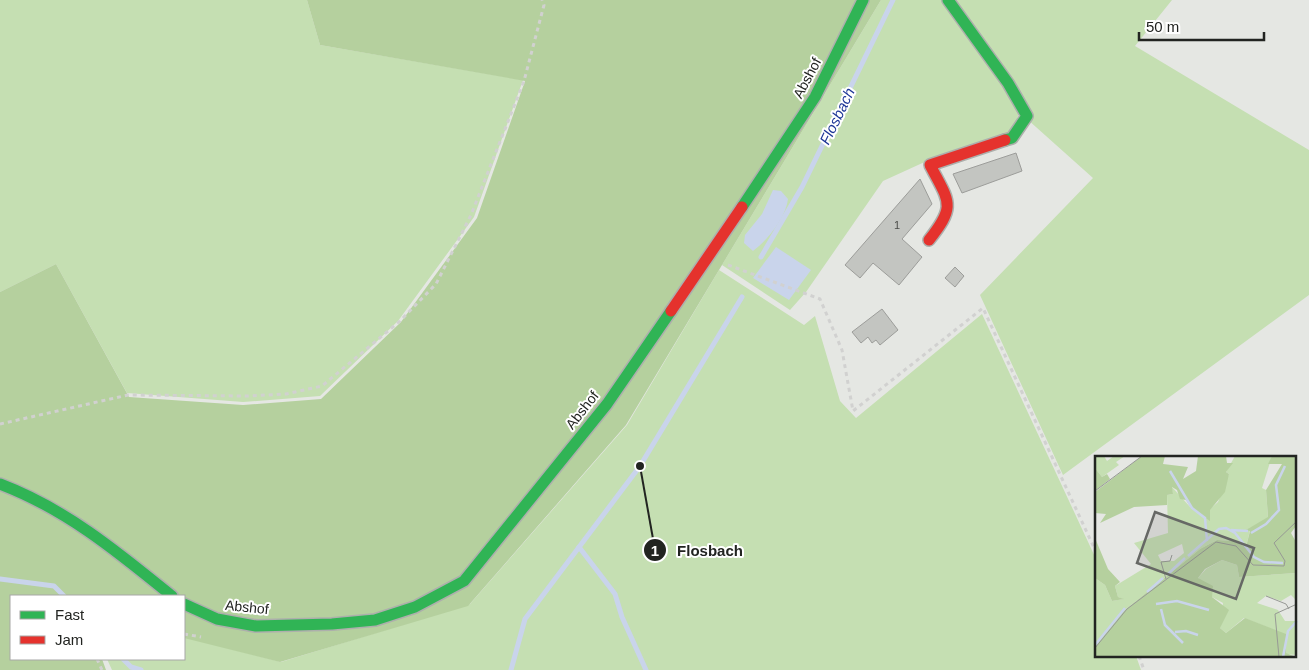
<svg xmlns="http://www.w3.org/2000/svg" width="1309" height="670" viewBox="0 0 1309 670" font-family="Helvetica,sans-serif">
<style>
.green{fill:#c5dfb2}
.forest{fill:#b5d09e}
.water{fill:#c9d4eb}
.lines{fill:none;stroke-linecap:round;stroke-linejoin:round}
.stream{stroke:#c9d4eb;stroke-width:5}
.building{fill:#c3c5c1;stroke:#9c9d9a}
.fast-casing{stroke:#adafac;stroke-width:14}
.jam-casing{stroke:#adafac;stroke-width:14}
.path{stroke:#d1d1d0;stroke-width:3;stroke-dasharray:4 4;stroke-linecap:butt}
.fast{stroke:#30b455;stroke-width:11}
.jam{stroke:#e5322d;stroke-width:11}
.labels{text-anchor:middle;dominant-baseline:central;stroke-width:4;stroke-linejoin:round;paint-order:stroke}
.number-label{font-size:11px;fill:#4a4c49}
.street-label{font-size:14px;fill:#222421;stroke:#fff}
.water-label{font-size:15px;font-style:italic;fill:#1e3797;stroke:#fff}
.inset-river{fill:none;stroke:#c9d4eb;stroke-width:2.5}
.inset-road{fill:none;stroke:#979995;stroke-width:1}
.view{fill:#666865;fill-opacity:0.15;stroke:#666865;stroke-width:2.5}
.inset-edge{fill:none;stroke:#222421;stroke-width:2.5}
.leader{fill:none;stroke:#222421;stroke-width:2}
.callout-dot{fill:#222421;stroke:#fff;stroke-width:2}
.mark-label{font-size:15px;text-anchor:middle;font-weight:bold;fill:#fff}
.callout-label{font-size:15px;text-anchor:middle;font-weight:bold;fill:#222421;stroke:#fff;stroke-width:4;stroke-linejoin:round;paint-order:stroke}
</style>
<rect width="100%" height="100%" fill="#e5e7e3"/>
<g class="green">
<path d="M0,0h307l13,45 203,35 -49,137 -76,104 -78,75 -77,6 -116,-9 -71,-129 -56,28z"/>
<path d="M881,0h64l76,108 -10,27 -82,25 -46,21 -77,111 -16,18 -68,-45z"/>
<path d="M951,0h221l-37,46 174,104v145l-246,180 -83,-180 113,-117 -66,-59z"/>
<path d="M719,270l85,55 11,-9 25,85 16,17 126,-104 114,245v97h40l5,14h-1029l-5,-11h77v-22l97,25 189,-58 157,-179z"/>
</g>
<path class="forest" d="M307,0h574l-255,425 -158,181 -188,56 -96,-24v-42h-173v63h91l4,11h-106v-378l56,-28 73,133 114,8 78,-6 80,-77 76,-104 48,-137 -205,-36z"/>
<g class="water">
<path d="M773,190l8,1 7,8c-2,18 -20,41 -35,52l-9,-8 1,-8 17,-21z"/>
<path d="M776,247l35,23 -22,30 -36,-22z"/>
</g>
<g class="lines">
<g class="stream">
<path d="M761,257l41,-70 91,-187"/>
<path d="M579,547l36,47 7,23 24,53"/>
<path d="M0,579l54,7 10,10"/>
<path d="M123,659l8,8 10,3"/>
<path d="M511,670l14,-51 115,-153 102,-169"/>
</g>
</g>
<g class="building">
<path d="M1016,153l6,18 -60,22 -9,-19z"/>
<path d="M920,179l12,25 -30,35 20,18 -23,28 -26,-22 -13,15 -15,-13z"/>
<path d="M955,267l9,9 -9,11 -10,-9z"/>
<path d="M882,309l16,21 -18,15 -4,-5 -4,3 -4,-6 -7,6 -9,-11z"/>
</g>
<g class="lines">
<defs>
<g id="fast">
<path d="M948,0l60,83 19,33 -15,22 -7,2"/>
<path d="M742,207l73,-110 48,-97"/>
<path d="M0,484c66,25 118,68 172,112"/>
<path d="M184,604l33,15 39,7 76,-2 43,-4 40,-13 49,-26 143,-177 64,-93"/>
</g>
<g id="jam">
<path d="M929,240c28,-35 20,-38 1,-75l75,-25"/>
<path d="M671,311l71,-104"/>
</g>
</defs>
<use href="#fast" class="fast-casing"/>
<use href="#jam" class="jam-casing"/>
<g class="path">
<path d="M728,265l92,34 22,51 11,61 130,-103 113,244"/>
<path d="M0,424l128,-29 119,1 39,-2 36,-8 78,-65 36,-37 35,-69 53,-134 20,-76 -2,-5"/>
<path d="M184,634l17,3"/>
<path d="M1139,656l5,14"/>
<path d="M97,659l5,11"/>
</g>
<use href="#fast" class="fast"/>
<use href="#jam" class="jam"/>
</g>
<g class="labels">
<g class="number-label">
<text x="897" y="225">1</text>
</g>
<g class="street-label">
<text transform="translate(807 78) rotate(-62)">Abshof</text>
<text transform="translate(582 410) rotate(-52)">Abshof</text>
<text transform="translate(247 607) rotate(6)">Abshof</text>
</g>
<g class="water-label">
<text transform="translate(837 116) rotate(-64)">Flosbach</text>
</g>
</g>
<g transform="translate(1095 456)">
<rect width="201" height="201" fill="#e5e7e3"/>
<path d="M0,0h9l3,5 7,-5h11l-9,6 3,3 -17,12 -7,-9zM140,0h37l-10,32 4,2 2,28 -21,12h3l-4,17 -14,-6 -15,-1 -17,9 -80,65 -25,29v-65l10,7 7,16 11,-2 -5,-2 -3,-11 36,-22 -17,-21 34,-10 -1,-38 6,-1 -2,-8 20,22 19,12 -1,-10 9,-8 11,-28 -3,-2zM87,88l2,9 -10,8h-13l-3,-6zM127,104l15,5 2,12 57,-4v27l-5,-5 -10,6 -15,-5 -9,7 21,7 7,11h11v34l-10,-1 -9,-23 -33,-13 -18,15 -6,-5 3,-25 -11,-6 -14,-19 8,-9z" fill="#c5dfb2" fill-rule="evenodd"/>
<path d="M47,0h23l-2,8 25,3 -5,12 13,-8 2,-15h28l1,7h6l-7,9 3,2 -4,18 -15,18v11l-19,-13 -5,-8 -6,-1 -3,-9 -5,-3 1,7 -6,1v10l-33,2 -34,16 6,-9 -11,-1v-21zM177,0h24v70l-5,7 5,9v31l-57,4 -2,-12 -15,-5 -17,9 -7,9 15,8 -1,11 17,13 -9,18 6,5 19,-15 41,16v19l10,4h-201v-14l25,-29 80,-65 17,-9 16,1 13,6 4,-16 -4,-1 22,-13 -2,-27 16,-26h-14zM0,12l7,9 5,-3 3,5 -15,12zM0,82l13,31 12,13 -5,4 3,11 6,2 -12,2 -7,-16 -10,-7z" fill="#b5d09e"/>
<path class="inset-river" d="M75,15l22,37 13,10 2,23M136,74l17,1M156,77l15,-9 13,-14 -3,-25 9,-19M93,100l31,-27 7,-1 9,5 19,24 10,5 19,1M72,119l18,-17M52,136l16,-14M61,148l21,-3 32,9M66,153l4,16 18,18M80,176l11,-1 12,4M0,189l30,-37M188,201l5,-26 9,-10"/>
<path class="inset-road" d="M0,35l47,-35M71,123l-5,-17 9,-1 2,-6M171,140l20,8 3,5M0,192l32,-39 89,-67 20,4 17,19 31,1 1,-5 -11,-18 23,-22M184,201l-4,-43 22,-10"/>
<path class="view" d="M60,56l99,36 -18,51 -99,-36z"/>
<rect width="201" height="201" class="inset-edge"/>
</g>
<path class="leader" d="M640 466L655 550"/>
<g class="callout-dot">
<circle cx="640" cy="466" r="5"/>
<circle cx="655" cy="550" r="12"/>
</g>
<g class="mark-label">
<text x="655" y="556">1</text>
</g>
<g class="callout-label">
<text x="710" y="556">Flosbach</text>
</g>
<rect x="10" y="595" width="175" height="65" fill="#ffffff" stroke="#a7a7a6"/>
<rect x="20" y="611" width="25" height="8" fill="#30b455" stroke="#a7a7a6"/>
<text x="55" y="620" font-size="15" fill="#222421">Fast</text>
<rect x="20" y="636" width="25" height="8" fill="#e5322d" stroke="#a7a7a6"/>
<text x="55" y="645" font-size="15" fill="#222421">Jam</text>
<path d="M1139 32v8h125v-8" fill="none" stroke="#222421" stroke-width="2.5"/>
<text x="1146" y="32" font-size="15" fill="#222421" stroke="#ffffff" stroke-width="4" paint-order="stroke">50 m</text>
</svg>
